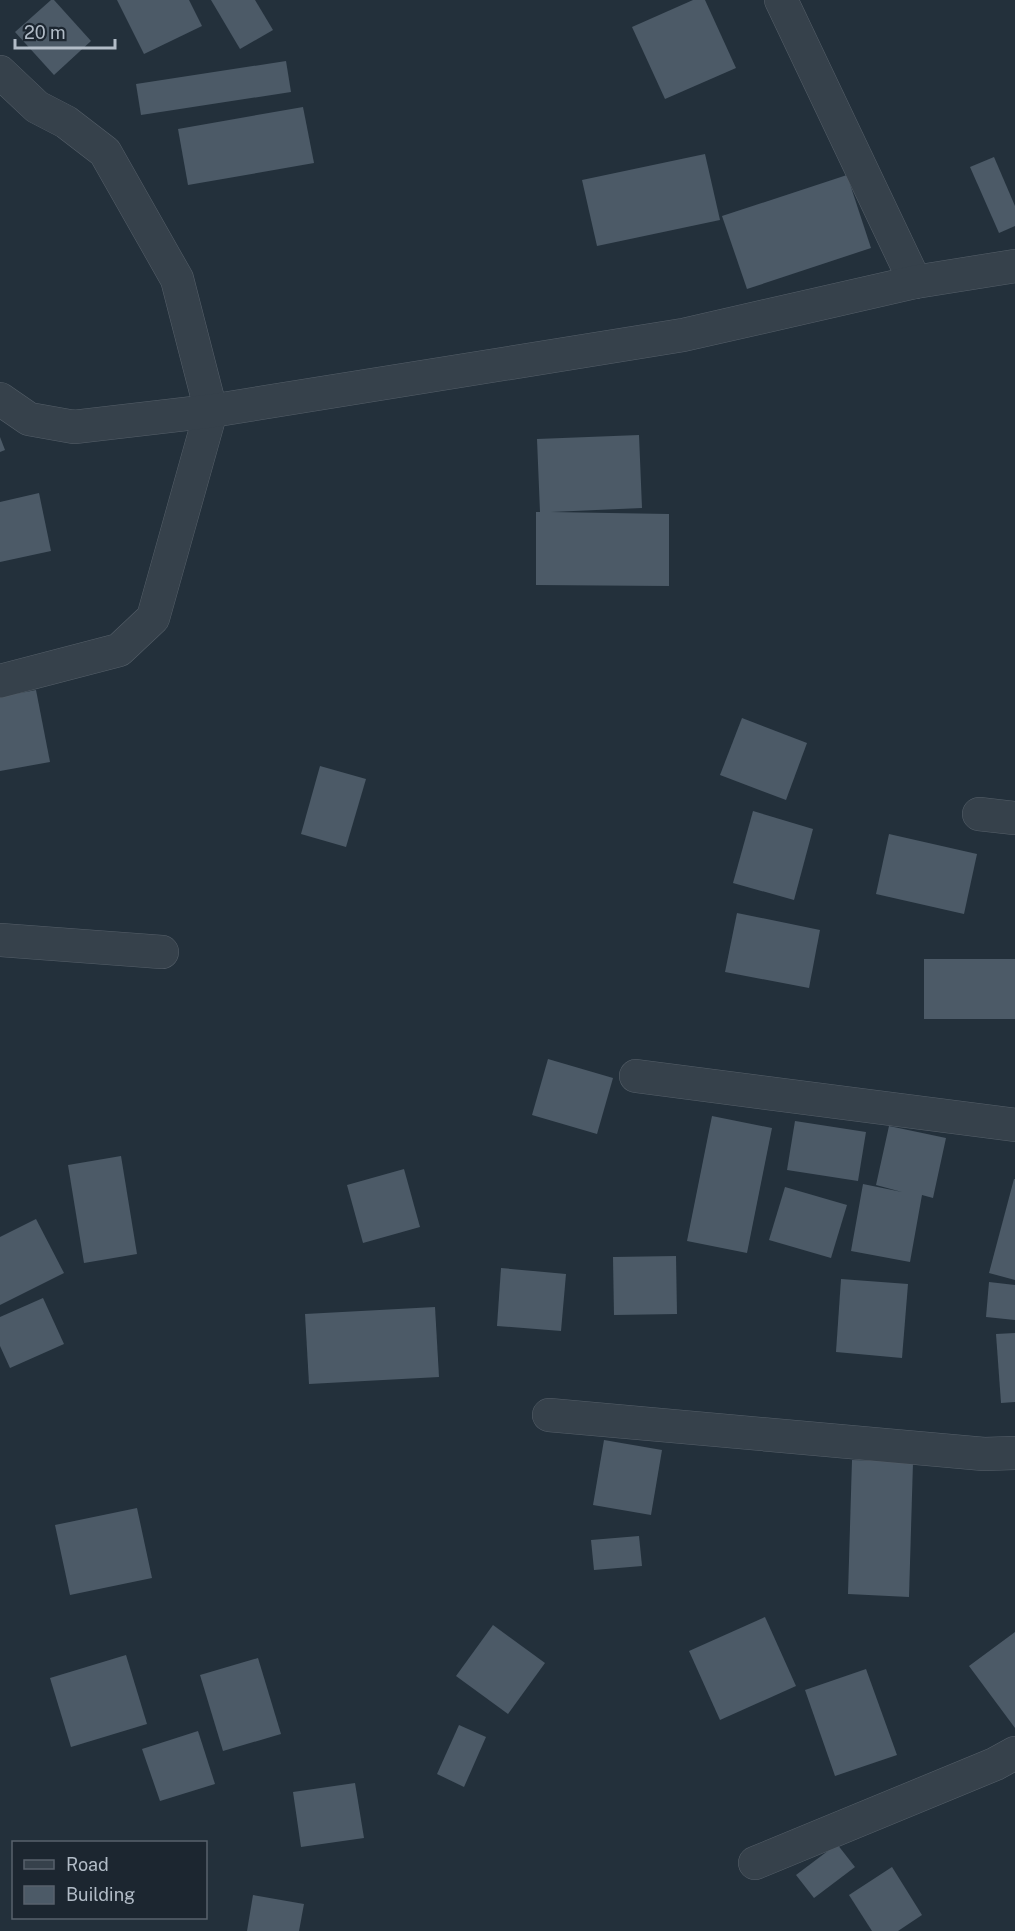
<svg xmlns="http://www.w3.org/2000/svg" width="1015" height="1931" viewBox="0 0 1015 1931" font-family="'Public Sans',sans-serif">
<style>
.building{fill:#4c5a67}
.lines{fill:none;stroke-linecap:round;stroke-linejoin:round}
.street-casing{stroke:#555f69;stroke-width:34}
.street{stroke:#36414b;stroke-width:33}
</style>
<rect width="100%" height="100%" fill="#23303b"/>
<g class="building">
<path d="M51,0h3l37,41 -37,34 -39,-43z"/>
<path d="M117,0h72l13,26 -58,28z"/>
<path d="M211,0h44l18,30 -33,19z"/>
<path d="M693,0h12l31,68 -71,31 -33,-72z"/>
<path d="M286,61l5,31 -150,23 -5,-31z"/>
<path d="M303,107l11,56 -126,22 -10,-56z"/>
<path d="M705,154l15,66 -123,26 -15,-66z"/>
<path d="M994,157l21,49v20l-16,7 -29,-66z"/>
<path d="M847,175l24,73 -124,41 -25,-73z"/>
<path d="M639,435l3,73 -91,4 118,2v72l-133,-1v-73h4l-3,-73z"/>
<path d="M0,437l5,13 -5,2z"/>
<path d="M39,493l12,58 -51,11v-60z"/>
<path d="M36,690l14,72 -50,9v-74z"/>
<path d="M742,718l65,25 -21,57 -66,-25z"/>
<path d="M320,766l46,13 -20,68 -45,-13z"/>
<path d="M753,811l60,18 -19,71 -61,-17z"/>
<path d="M889,834l88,20 -13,60 -88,-20z"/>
<path d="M737,913l83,17 -11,58 -84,-16z"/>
<rect x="924" y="959" width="91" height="60"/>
<path d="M548,1059l65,19 -16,56 -65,-19z"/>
<path d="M712,1116l60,12 -25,125 -60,-12z"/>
<path d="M795,1121l71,11 -8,49 -71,-11z"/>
<path d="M889,1126l57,12 -13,60 -11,-3 -12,67 -59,-11 12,-67 39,8 -26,-7z"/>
<path d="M121,1156l16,98 -53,9 -16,-98z"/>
<path d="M404,1169l16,58 -57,16 -16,-58z"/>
<path d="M1014,1179h1v101l-26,-7z"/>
<path d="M785,1187l62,18 -16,53 -62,-18z"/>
<path d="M36,1219l28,54 -64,32v-68z"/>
<path d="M676,1256l1,58 -63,1 -1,-58z"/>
<path d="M501,1268l65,6 -5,57 -64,-5z"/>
<path d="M841,1279l67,5 -6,74 -66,-6z"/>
<path d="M989,1282l26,3v35l-29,-3z"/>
<path d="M43,1298l21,46 -54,24 -10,-22v-29z"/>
<path d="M435,1307l4,70 -130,7 -4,-70z"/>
<path d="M1015,1333v69l-14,1 -5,-69z"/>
<path d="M604,1440l58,10 -11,65 -58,-10z"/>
<path d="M852,1460l61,2 -4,135 -61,-3z"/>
<path d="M137,1508l15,70 -82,17 -15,-70z"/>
<path d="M639,1536l3,30 -48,4 -3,-30z"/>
<path d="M765,1617l31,69 -76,34 -31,-69z"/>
<path d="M493,1625l52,38 -37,51 -52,-38z"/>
<path d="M1015,1632v96l-46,-62z"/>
<path d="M126,1655l21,69 -76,23 -21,-69z"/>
<path d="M258,1658l23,76 -58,17 -23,-76z"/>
<path d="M866,1669l31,86 -62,21 -30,-86z"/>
<path d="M459,1725l27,12 -22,50 -27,-13z"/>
<path d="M198,1731l17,53 -55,17 -18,-52z"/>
<path d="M355,1783l9,55 -63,9 -8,-55z"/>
<path d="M837,1844l18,23 -41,31 -18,-23z"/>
<path d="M892,1867l30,48 -24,16h-26l-23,-36z"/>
<path d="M253,1895l51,9 -5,27h-52z"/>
</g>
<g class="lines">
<defs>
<g id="street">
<path d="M781,0l134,282"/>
<path d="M0,72l37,35 29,15 39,30 72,127 34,132 -58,207 -34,32 -119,31"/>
<path d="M0,399l29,20 45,8 137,-16 472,-76 232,-53 100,-16"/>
<path d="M979,814l36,4"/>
<path d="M0,940l162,12"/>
<path d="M636,1076l379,49"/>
<path d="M549,1415l435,39 31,-1"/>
<path d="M755,1863l240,-99 20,-11"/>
</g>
</defs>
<use href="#street" class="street-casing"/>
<use href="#street" class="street"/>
</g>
<rect x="12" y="1841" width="195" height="78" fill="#1c2630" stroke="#58626c" stroke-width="1.5"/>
<rect x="24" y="1860" width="30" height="9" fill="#36414b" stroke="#58626c" stroke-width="1.5"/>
<text x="66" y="1871" font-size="18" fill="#b2bcc7">Road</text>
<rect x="24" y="1886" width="30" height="18" fill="#4c5a67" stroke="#58626c" stroke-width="1.5"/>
<text x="66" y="1901" font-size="18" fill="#b2bcc7">Building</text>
<path d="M15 39v9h100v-9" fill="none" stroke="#b2bcc7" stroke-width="3"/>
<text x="24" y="39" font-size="18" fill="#b2bcc7" stroke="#1c2630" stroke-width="4.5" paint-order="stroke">20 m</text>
</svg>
